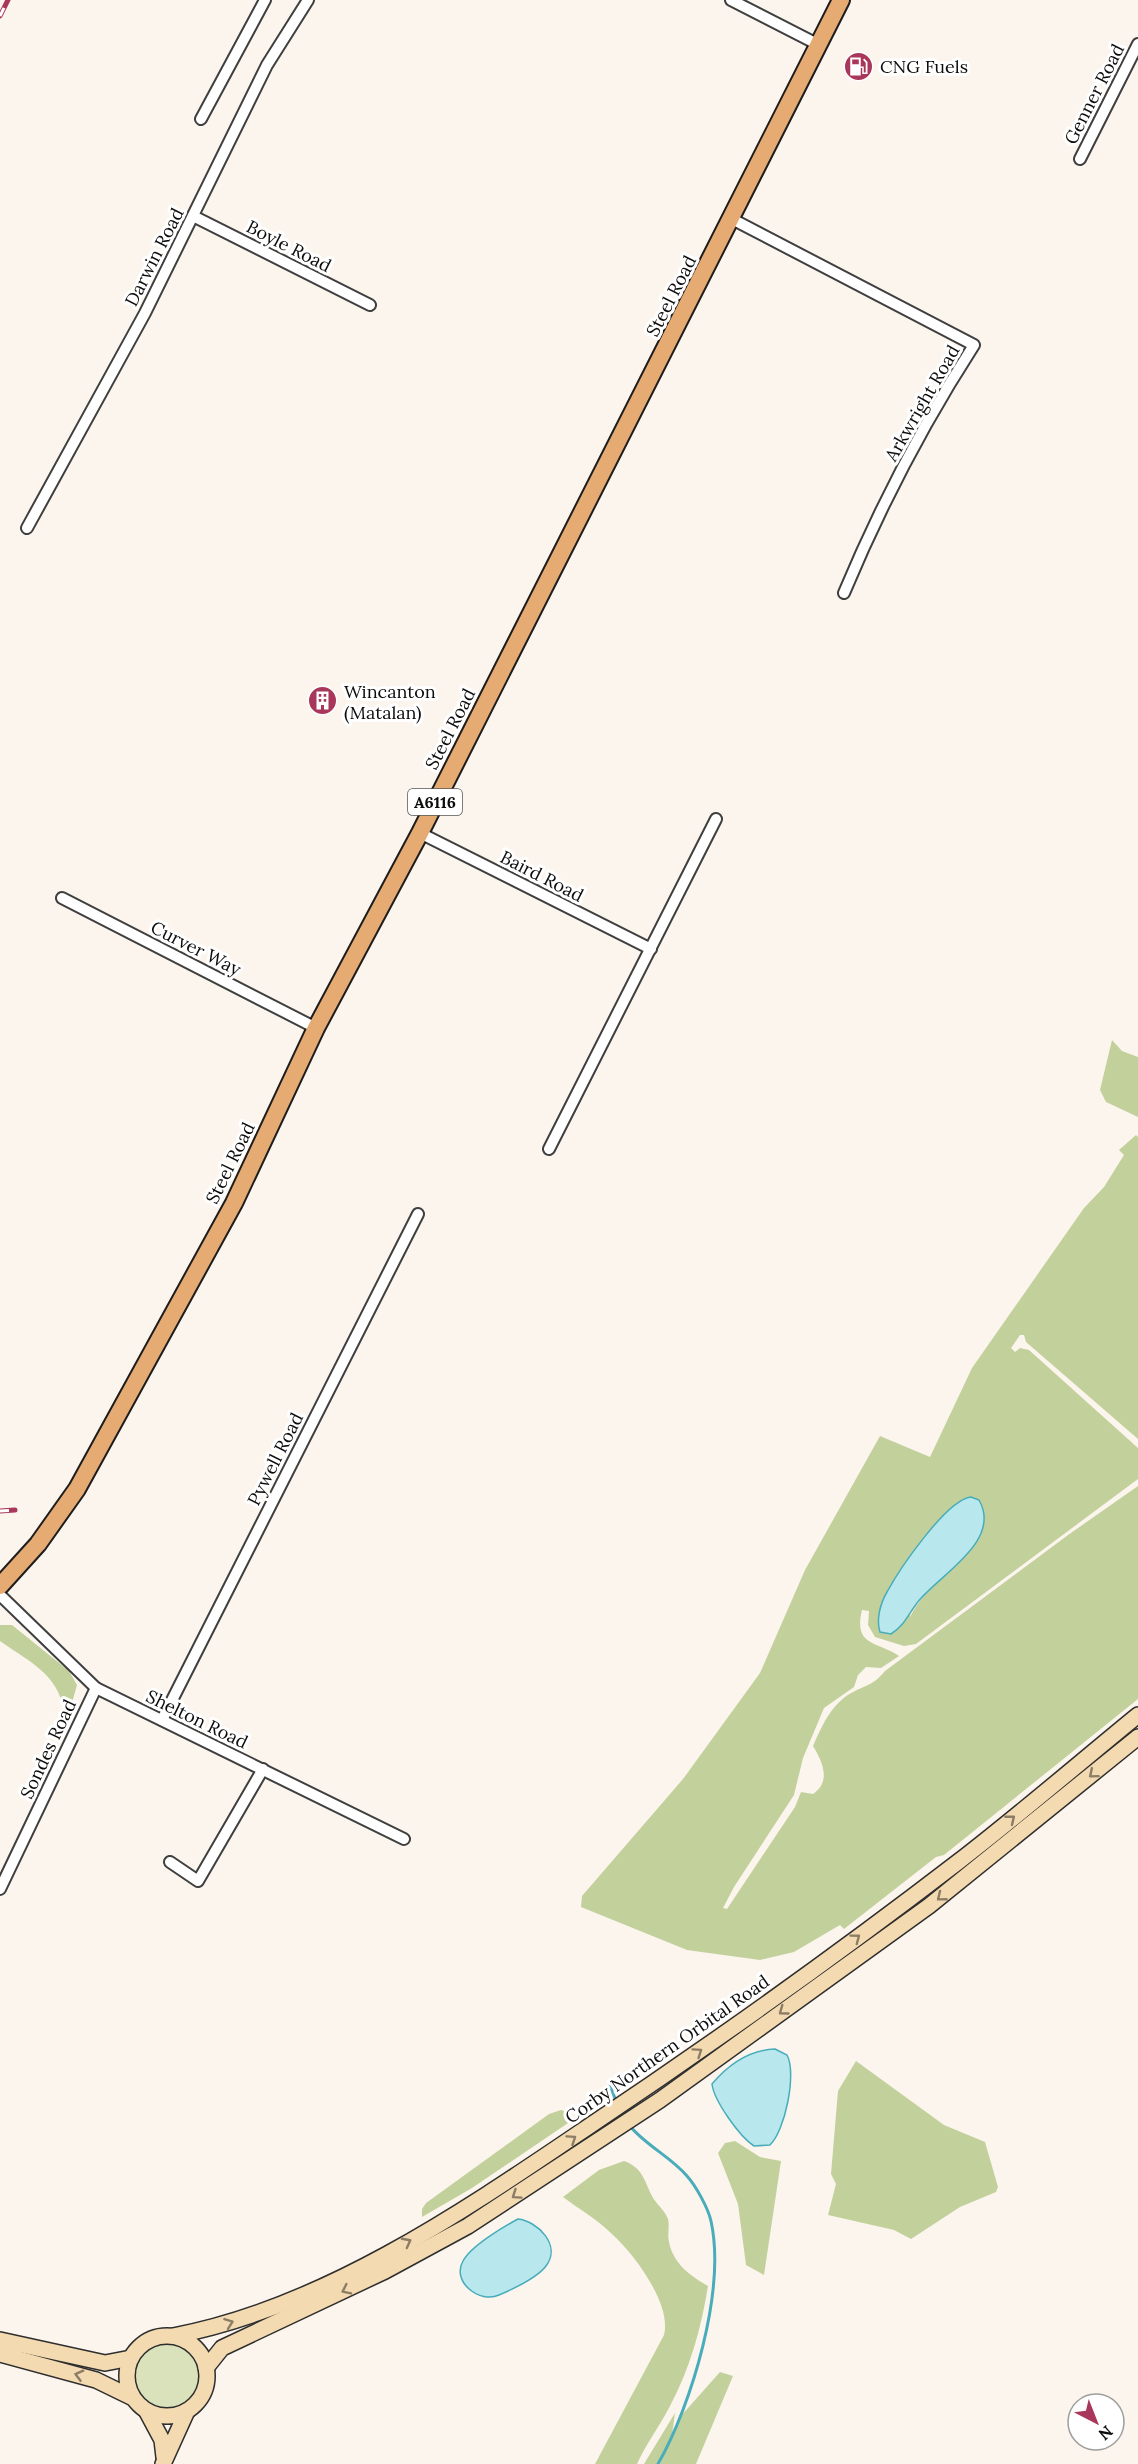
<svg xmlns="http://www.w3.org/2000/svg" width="1138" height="2464" viewBox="0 0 1138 2464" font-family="Lora,serif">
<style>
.green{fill:#dae2bb}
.forest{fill:#c2d19c;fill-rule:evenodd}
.water{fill:#b8e8ed;stroke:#48acbb;stroke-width:1.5}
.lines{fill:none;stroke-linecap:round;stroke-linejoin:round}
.stream{stroke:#48acbb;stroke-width:3}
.street-casing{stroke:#3f3f3f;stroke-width:14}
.secondary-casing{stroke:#2e2e2e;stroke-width:18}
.primary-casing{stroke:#1d1d1d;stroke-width:20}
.street{stroke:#fff;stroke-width:10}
.secondary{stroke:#f4dab0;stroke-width:15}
.primary{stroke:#e6ab73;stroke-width:16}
.rail-casing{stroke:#a9365b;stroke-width:5}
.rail{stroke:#fff;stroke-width:3;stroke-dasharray:9;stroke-linecap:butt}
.oneway{stroke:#8c7d66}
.labels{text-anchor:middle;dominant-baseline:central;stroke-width:6;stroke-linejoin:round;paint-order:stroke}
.shield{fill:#fff;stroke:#555;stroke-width:1.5}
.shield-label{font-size:16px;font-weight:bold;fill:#0c0c0c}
.poi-label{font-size:18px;fill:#0c0c0c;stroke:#fff;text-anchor:start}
.street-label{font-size:18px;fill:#0c0c0c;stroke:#fff}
</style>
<rect width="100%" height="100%" fill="#fcf5ed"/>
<circle class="green" cx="167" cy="2376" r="32"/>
<g class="forest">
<path d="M1112,1040l10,11 16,6v60l-32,-15 -6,-12z"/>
<path d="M1136,1135l2,2v302l-112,-97 -2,-7h-4l-9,13 4,4 5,-4 9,2 109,98v31l-222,165 -12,2 -29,-9 -7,-12 1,-14 -7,-1c-9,37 16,31 37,46l-18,12 -15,-1 -8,8 -4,12 -30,21 -21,50 -9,37 -60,92 -11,21 4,1 68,-102 6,-15 12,2c19,-13 9,-33 0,-48 10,-22 19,-44 42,-55 16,-8 18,-6 30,-20l183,-136 70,-49v213l-194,156 -8,2 -92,72 -4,-4 -46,27 -34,8 -73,-10 -106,-43 1,-11 101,-117 77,-106 45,-103 75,-134 50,21 42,-89 112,-160 20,-21 20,-32 -5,-5zM983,1523c-13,45 -54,55 -73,94l9,-69 5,-12z"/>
<path d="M0,1625h12l57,46 8,14 -6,21 -9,-4c-9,-31 -37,-43 -62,-61z"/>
<path d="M856,2061l88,64 41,17 13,45 -2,5 -36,15 -49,32 -17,-9 -66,-15 8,-31 -5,-10 7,-83z"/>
<path d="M561,2110l7,2 6,7 -102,69 -50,29v-8l4,-6 123,-89z"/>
<path d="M735,2141l25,16 21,4 -17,114 -18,-10 -8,-61 -20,-51 7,-10z"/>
<path d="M624,2161c19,7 20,19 28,35 4,8 12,13 16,23 2,8 -1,15 1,23 4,21 21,34 39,44 -7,43 -18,83 -39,122 -10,19 -23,36 -32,56h-42l69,-129c8,-31 -30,-81 -52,-101 -14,-14 -33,-25 -49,-37l36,-27z"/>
<path d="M720,2372l13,4 -37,88h-36l20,-47z"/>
<path d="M675,2413l-3,22 -15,29h-13z"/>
</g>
<g class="water">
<path d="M971,1497l8,3c24,42 -42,76 -62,103 -9,12 -13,23 -26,31l-11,-2c-4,-12 0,-28 7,-40 12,-22 59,-92 84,-95z"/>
<path d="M775,2049l12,6c10,18 -2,76 -17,90l-16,1c-14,-9 -40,-45 -42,-62 16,-19 37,-34 63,-35z"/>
<path d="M518,2219c19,2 44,26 28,47 -9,12 -33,23 -47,29 -19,9 -48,-13 -36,-34 8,-15 40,-34 55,-42z"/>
</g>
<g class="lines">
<g class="stream">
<path d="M610,2085l6,16"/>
<path d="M629,2125c16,20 42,32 58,51 9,10 21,32 24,45 15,69 -19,183 -53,243"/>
</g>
<defs>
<g id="street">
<path d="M731,0l88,45"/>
<path d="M201,119l64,-119"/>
<path d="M1080,159l58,-115"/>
<path d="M193,216l177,89"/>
<path d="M732,219l242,126c-51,79 -94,162 -130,248"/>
<path d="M27,528l118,-215 122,-248 41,-65"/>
<path d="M420,833l231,116"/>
<path d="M62,898l254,130"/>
<path d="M549,1149l167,-330"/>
<path d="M0,1595l96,93 308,151"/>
<path d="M162,1720l256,-506"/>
<path d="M170,1862l28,19 65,-112"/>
<path d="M0,1889l96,-201"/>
</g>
<g id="secondary">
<path d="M173,2336c149,-28 288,-123 412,-207 127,-85 252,-174 373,-267 61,-47 120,-98 180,-147"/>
<circle cx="167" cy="2376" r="40"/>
<path d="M0,2340l105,23 26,-5"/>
<path d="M0,2354l96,26 37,18"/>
<path d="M206,2368l16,-20 163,-77 83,-45 192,-126 269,-194 209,-169"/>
<path d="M147,2412l15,28 2,17"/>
<path d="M163,2464l24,-53"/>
</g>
<path id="primary" d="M0,1586l38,-42 39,-55 157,-286 82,-175 104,-195 421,-833"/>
</defs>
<use href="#street" class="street-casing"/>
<use href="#secondary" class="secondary-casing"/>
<use href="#primary" class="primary-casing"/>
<use href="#street" class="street"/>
<use href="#secondary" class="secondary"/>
<use href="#primary" class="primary"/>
<defs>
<g id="rail">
<path d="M0,16l8,-16"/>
<path d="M0,1511l15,-1"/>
</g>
</defs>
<use href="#rail" class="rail-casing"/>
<use href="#rail" class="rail"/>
</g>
<defs><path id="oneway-chevron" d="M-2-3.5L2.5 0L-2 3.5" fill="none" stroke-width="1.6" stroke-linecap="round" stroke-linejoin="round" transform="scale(1.5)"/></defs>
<g class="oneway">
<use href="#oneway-chevron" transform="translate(1093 1774) rotate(140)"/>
<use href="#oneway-chevron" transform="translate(1011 1819) rotate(-39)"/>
<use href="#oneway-chevron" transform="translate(941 1897) rotate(141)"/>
<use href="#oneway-chevron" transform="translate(856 1938) rotate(-37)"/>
<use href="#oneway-chevron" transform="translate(783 2011) rotate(144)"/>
<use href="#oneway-chevron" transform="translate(698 2052) rotate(-35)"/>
<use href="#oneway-chevron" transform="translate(572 2139) rotate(-34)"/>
<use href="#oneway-chevron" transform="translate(516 2195) rotate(146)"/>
<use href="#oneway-chevron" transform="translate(407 2242) rotate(-28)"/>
<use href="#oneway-chevron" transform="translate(346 2290) rotate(154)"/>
<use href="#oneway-chevron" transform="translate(229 2323) rotate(-20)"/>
<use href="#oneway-chevron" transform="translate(79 2375) rotate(-165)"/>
</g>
<defs>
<symbol id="fuel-disc" viewBox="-11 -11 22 22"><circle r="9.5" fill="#a9365b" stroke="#fff"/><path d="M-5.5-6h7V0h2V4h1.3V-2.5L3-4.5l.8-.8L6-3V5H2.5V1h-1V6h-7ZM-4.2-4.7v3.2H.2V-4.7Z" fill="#fff"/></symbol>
<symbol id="building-disc" viewBox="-11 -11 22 22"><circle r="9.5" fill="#a9365b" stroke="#fff"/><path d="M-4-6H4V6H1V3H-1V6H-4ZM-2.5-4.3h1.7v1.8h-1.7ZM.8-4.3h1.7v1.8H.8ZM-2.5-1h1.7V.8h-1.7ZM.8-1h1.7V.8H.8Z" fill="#fff"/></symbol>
</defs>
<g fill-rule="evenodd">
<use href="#fuel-disc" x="842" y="50" width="33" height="33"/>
<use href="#building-disc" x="306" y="684" width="33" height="33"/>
</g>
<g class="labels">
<rect class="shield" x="408" y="789" width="54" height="26" rx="4.5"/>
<g class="shield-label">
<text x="435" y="802">A6116</text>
</g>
<g class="poi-label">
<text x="880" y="66">CNG Fuels</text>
<text x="344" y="691">Wincanton<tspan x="344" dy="21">(Matalan)</tspan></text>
</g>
<g class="street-label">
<text transform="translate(1094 94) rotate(-63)">Genner Road</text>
<text transform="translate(289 246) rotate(27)">Boyle Road</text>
<text transform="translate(154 257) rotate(-63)">Darwin Road</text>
<text transform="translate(671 296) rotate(-63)">Steel Road</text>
<text transform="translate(922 403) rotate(-60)">Arkwright Road</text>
<text transform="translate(450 729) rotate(-63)">Steel Road</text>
<text transform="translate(542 876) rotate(27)">Baird Road</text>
<text transform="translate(196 948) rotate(27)">Curver Way</text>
<text transform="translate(230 1163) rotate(-64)">Steel Road</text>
<text transform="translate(275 1459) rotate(-63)">Pywell Road</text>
<text transform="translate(197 1719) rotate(26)">Shelton Road</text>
<text transform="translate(48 1749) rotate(-65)">Sondes Road</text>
<text transform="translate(667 2049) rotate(-35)">Corby Northern Orbital Road</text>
</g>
</g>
<g transform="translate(1096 2422) rotate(138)"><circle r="28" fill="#ffffff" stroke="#9e9e9e" stroke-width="1.5"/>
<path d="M0-4.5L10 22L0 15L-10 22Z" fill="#a9365b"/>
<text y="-9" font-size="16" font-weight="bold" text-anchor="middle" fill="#0c0c0c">N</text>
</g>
</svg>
